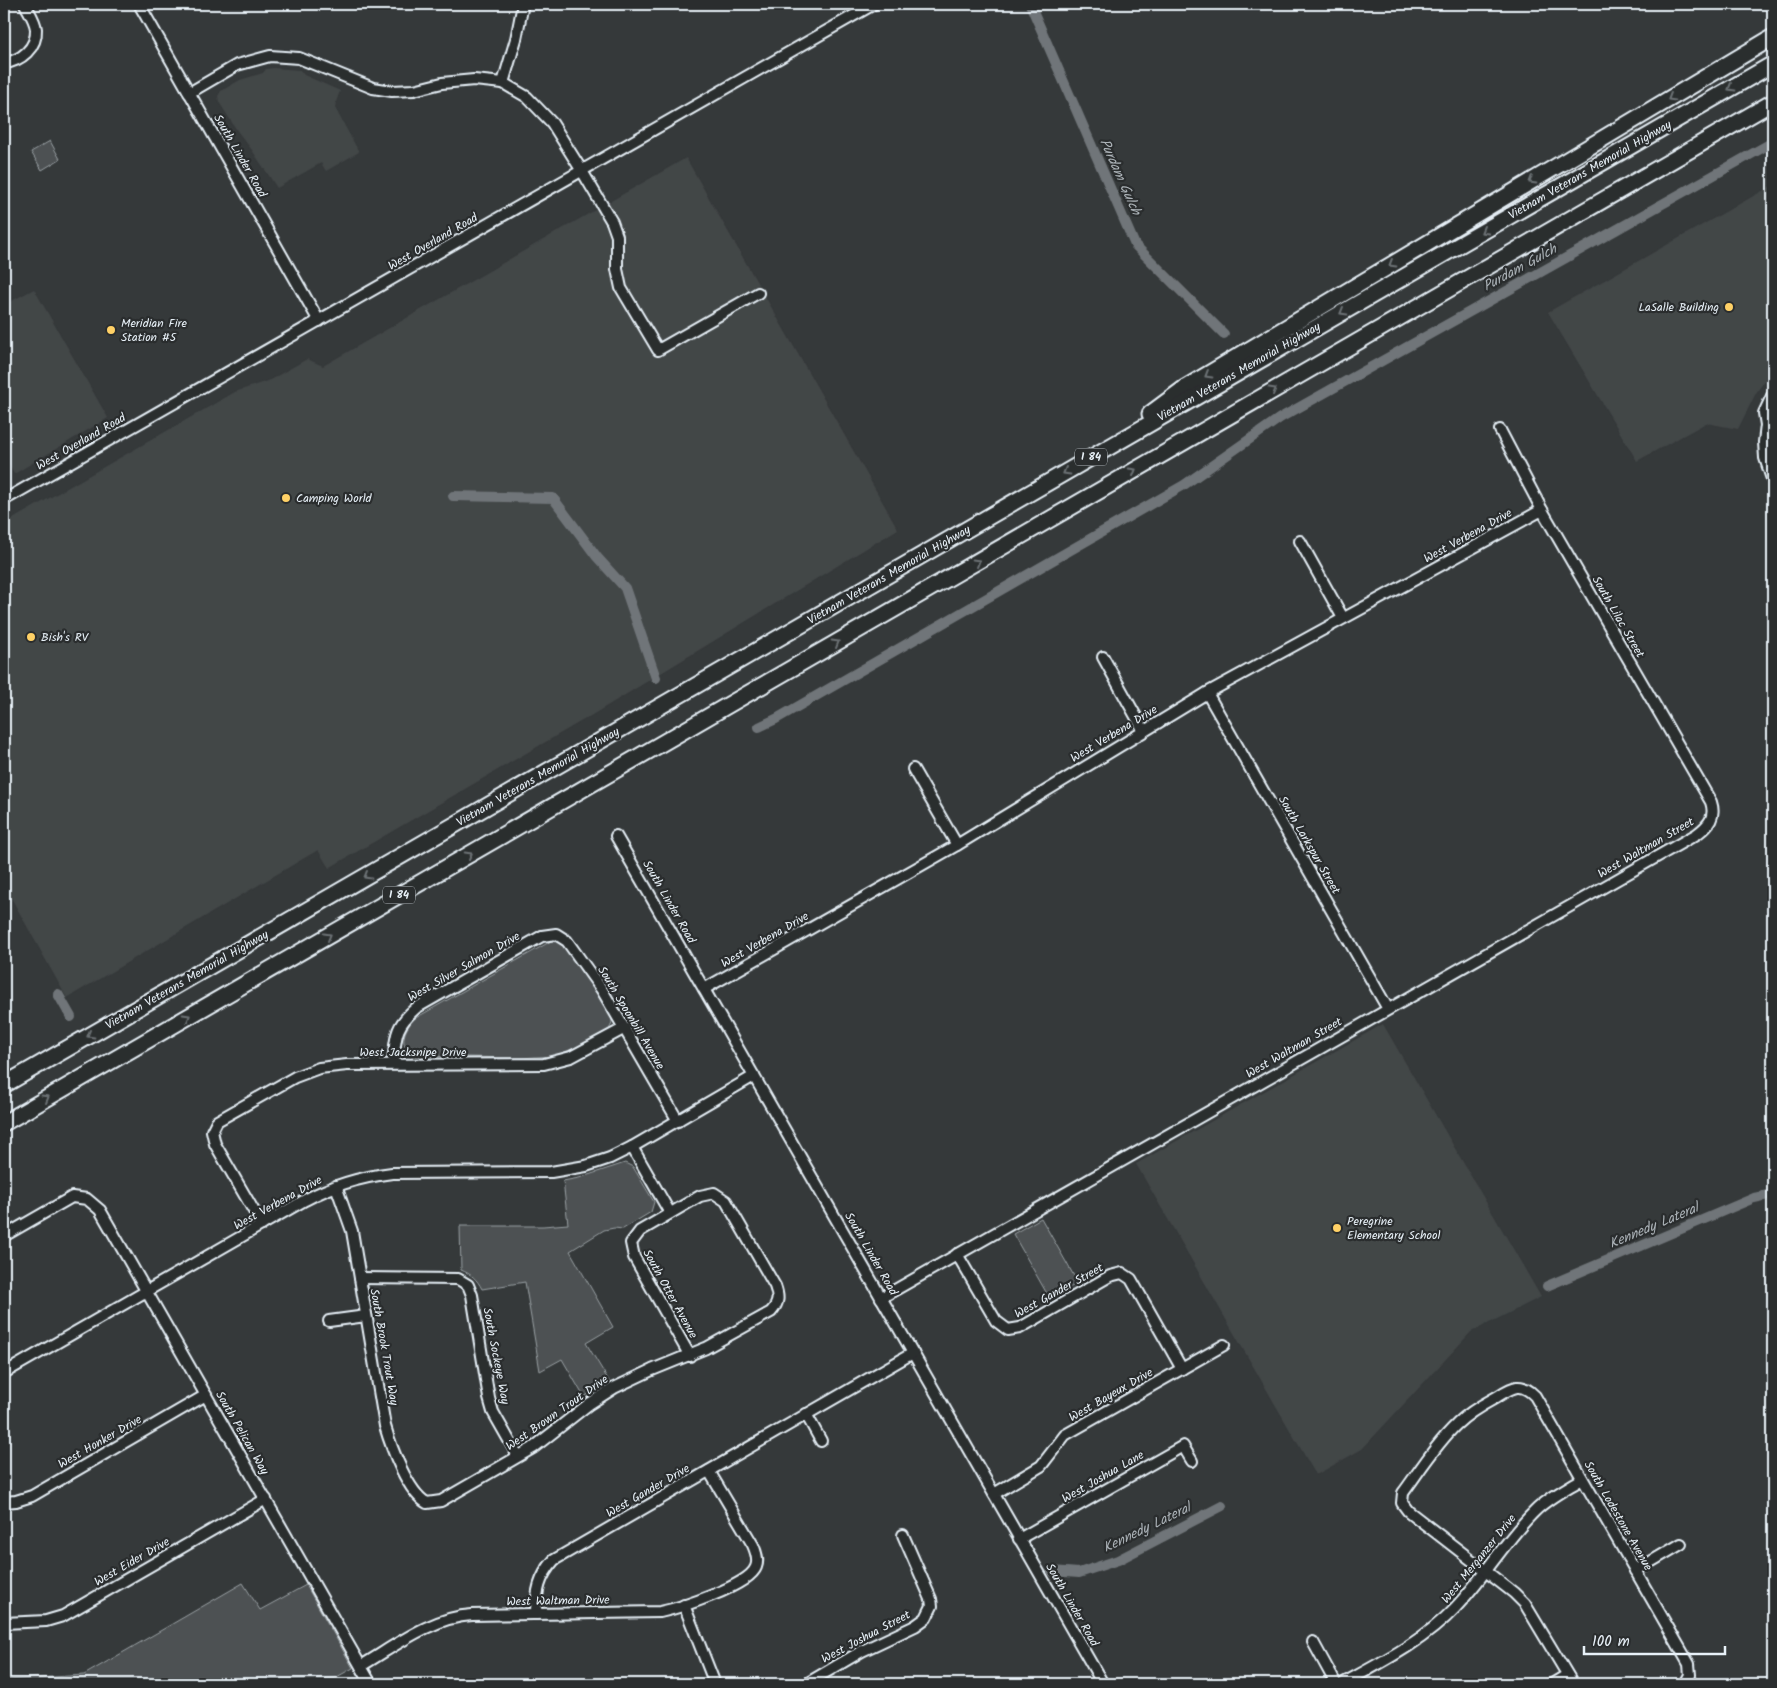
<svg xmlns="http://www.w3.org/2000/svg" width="1777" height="1688" viewBox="0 0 1777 1688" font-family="Kalam,sans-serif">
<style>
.built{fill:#424647}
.green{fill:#4d5152;stroke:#9aa1a5}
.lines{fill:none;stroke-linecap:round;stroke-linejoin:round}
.canal{stroke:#707579;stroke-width:10}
.minor-casing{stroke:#e8f1f8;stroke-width:14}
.highway-casing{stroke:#e8f1f8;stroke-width:19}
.minor{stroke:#2a2d2e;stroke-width:10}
.highway{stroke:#2a2d2e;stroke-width:15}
.oneway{stroke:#6c7275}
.poi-dot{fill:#ffd166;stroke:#2a2d2e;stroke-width:2}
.labels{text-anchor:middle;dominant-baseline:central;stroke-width:4.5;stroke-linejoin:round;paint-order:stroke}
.shield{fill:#2a2d2e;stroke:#afb6bb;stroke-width:1}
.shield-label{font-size:11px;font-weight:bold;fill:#e8f1f8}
.street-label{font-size:12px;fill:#e8f1f8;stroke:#2a2d2e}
.poi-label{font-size:12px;fill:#e8f1f8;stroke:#2a2d2e;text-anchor:start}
.water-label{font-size:14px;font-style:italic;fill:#acb3b8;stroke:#2a2d2e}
</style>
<rect width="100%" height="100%" fill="#35393a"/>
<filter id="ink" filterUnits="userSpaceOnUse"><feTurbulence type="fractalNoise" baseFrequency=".02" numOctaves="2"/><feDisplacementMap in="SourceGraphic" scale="10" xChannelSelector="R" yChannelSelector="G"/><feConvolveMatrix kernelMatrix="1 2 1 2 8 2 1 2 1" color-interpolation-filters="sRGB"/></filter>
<g filter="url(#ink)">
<g class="built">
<path d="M274,68l26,2 4,5 36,16 -4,11 -1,6 24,44 -33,19 -5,-8 -44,25 -25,-38 -14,-18 -19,-30 -1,-6 3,-5 19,-11 23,-7 3,-4z"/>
<path d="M686,158l212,371 -306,186 -263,153 -11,-18 -251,148 -63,-113v-361l231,-132 35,-12 37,-21 16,7z"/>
<path d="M1773,185v184l-17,24 -18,36 -32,-6 -69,38 -89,-149z"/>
<path d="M34,289l74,129 -94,56 -10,-18v-151z"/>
<path d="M1383,1024l158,273 -70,35 -109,117 -46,26 -180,-311z"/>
</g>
<g class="green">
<path d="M50,141l10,18 -18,11 -11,-18z"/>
<path d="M553,940l10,4 27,37 21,32c2,5 1,14 -3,17l-28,16 -26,10 -35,2 -109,-2c-10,-14 -7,-24 4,-37z"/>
<path d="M625,1163l8,4 21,35 -3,10 -28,17 -9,-1 -10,2 -34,21 43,76 -27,16 23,38 -25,16 -22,-38 -22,12 -15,-89 -43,7c-5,-10 -11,-15 -21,-19l-1,-44h83l25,-2 -5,-43 16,-3z"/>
<path d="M1041,1218l37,65 -28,16 -37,-65z"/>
<path d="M243,1583l17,27 46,-25 47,83 -18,10 -233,6h-98v-2l3,-2 77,-5z"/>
</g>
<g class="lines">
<g class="canal">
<path d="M1030,4l105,241 89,89"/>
<path d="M453,496l100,2 44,59 28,31 31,90"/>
<path d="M759,727l17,-8 408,-234 96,-67 493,-276"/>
<path d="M58,994l13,23"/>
<path d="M1547,1286l207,-88 19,-4"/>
<path d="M1052,1571l27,2 39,-13 104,-54"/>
</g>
<defs>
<g id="minor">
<path d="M139,4l180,317"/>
<path d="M4,63c17,-2 33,-15 32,-34 -1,-9 -7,-17 -11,-25"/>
<path d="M503,83l13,-44 7,-35"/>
<path d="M189,93l48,-28 33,-9 29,2 74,30 19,3 22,-1 28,-7 32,-3 29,3 24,14 25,26 30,48 30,51 5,14v33l4,19 37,62 100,-57"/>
<path d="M1773,394l-9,19 2,12 -2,17 1,16 8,24"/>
<path d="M4,500l870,-496"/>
<path d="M1300,541l43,77"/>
<path d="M1103,657l41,74"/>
<path d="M1207,693l181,316"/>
<path d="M913,769l44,76"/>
<path d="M616,836l487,848"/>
<path d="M704,989l253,-144 250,-152 335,-183"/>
<path d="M393,1064c3,-27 1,-37 23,-56l126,-72 14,-2 11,7 35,49 76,131"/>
<path d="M632,1147l38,66"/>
<path d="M336,1186l16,45 33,195c6,21 23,67 42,77l14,-2 92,-53 56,-44 25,-16 38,-18 54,-22 65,-36c8,-9 8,-15 4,-26l-49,-85 -12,-8 -14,3 -60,35 -9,12 3,14 56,99"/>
<path d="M262,1225l-47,-81 -3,-13 5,-10 78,-44 24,-9 28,-3 197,-1 27,-7 54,-29"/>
<path d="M4,1236l68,-39 15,2 13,11 271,474"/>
<path d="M957,1254l39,67 12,9 12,-2 90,-52 12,-3 9,6 51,90"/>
<path d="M360,1278l98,1 10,6 4,10 17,103 4,14 25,44"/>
<path d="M881,1298l816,-464c12,-9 19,-17 14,-32l-169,-292 -42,-80"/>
<path d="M329,1321l37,-5"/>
<path d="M4,1373l301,-173c28,-15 56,-23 87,-27l159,-1 35,-6 24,-8 22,-11 122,-71"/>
<path d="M806,1414l15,27"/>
<path d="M994,1494l47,-28 24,-31 159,-90"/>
<path d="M4,1502l12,-1 16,-5 174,-101"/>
<path d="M1019,1539l164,-93 9,15"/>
<path d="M1635,1571l46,-27"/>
<path d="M684,1605l31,79"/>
<path d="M536,1614c0,-22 3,-37 18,-54l359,-207"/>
<path d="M4,1623l42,-2 17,-5 203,-117"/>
<path d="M1313,1642l23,42"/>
<path d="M361,1666c34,-20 71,-49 111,-51l188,-3c19,-4 89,-26 96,-45 3,-7 0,-15 -3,-22l-44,-74"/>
<path d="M806,1684l56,-33 53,-25 11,-8 6,-12 -1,-7 -28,-64"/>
<path d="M1342,1684c40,-22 82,-43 113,-76 29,-30 50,-68 80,-97 13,-13 31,-22 47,-32"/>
<path d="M1552,1684l15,-9"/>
<path d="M1573,1684l-48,-80 -11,-11 -106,-82 -6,-8 1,-10c17,-23 33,-49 54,-69 11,-11 25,-19 38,-26 16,-10 25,-18 40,-2l154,268 1,11 -5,9"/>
</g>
<g id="highway">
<path d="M1150,414l35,-26 588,-351"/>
<path d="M4,1085l1769,-1021"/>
<path d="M4,1123l1769,-1021"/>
</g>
</defs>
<use href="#minor" class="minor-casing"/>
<use href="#highway" class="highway-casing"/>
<use href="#minor" class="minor"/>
<use href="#highway" class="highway"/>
</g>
<defs><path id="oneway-chevron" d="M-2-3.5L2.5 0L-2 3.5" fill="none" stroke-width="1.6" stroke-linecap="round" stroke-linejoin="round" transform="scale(1.25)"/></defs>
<g class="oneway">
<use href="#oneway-chevron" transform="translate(1731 88) rotate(150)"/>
<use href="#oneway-chevron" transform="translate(1671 98) rotate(149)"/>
<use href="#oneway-chevron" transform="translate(1532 181) rotate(149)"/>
<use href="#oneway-chevron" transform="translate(1484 231) rotate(150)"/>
<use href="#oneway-chevron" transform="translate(1392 264) rotate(149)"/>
<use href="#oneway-chevron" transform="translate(1343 312) rotate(150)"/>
<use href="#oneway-chevron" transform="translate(1208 375) rotate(149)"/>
<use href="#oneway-chevron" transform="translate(1273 390) rotate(-30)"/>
<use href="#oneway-chevron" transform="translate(1133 471) rotate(-30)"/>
<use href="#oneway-chevron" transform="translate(1066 472) rotate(150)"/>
<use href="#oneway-chevron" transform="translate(977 562) rotate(-30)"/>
<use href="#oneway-chevron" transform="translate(836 643) rotate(-30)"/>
<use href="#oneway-chevron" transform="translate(469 855) rotate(-30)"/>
<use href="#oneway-chevron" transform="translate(367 876) rotate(150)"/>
<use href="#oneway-chevron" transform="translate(328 936) rotate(-30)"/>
<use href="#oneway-chevron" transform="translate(187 1017) rotate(-30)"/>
<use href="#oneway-chevron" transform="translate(90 1035) rotate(150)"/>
<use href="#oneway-chevron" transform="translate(46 1098) rotate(-30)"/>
</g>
</g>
<g class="poi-dot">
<circle cx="1729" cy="307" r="5"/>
<circle cx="111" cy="330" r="5"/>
<circle cx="286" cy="498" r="5"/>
<circle cx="31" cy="637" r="5"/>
<circle cx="1337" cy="1228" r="5"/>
</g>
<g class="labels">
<g class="shield">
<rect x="1075" y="448.5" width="32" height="17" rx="4"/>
<rect x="383" y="886.5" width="32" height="17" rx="4"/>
</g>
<g class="shield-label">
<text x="1091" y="457">I 84</text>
<text x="399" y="895">I 84</text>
</g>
<g class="street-label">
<text transform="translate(240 156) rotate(60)">South Linder Road</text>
<text transform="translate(1590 170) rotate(-30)">Vietnam Veterans Memorial Highway</text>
<text transform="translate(433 242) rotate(-30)">West Overland Road</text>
<text transform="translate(1239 372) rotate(-30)">Vietnam Veterans Memorial Highway</text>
<text transform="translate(81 442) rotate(-30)">West Overland Road</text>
<text transform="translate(1468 536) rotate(-29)">West Verbena Drive</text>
<text transform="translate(889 575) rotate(-30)">Vietnam Veterans Memorial Highway</text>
<text transform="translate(1618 617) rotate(60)">South Lilac Street</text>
<text transform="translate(1114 734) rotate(-31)">West Verbena Drive</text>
<text transform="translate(538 777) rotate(-30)">Vietnam Veterans Memorial Highway</text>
<text transform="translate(1309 845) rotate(60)">South Larkspur Street</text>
<text transform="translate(1646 848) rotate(-30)">West Waltman Street</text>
<text transform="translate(669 902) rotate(60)">South Linder Road</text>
<text transform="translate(765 940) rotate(-30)">West Verbena Drive</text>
<text transform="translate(464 967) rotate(-30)">West Silver Salmon Drive</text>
<text transform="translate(187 980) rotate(-30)">Vietnam Veterans Memorial Highway</text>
<text transform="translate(631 1018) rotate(59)">South Spoonbill Avenue</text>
<text transform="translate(1294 1048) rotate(-30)">West Waltman Street</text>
<text x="413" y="1052">West Jacksnipe Drive</text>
<text transform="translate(278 1203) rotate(-29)">West Verbena Drive</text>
<text transform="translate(871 1254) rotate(60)">South Linder Road</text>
<text transform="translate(1059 1291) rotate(-29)">West Gander Street</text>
<text transform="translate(670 1294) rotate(61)">South Otter Avenue</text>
<text transform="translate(384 1347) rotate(80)">South Brook Trout Way</text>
<text transform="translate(496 1356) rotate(79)">South Sockeye Way</text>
<text transform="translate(1111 1395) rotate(-30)">West Bayeux Drive</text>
<text transform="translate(557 1413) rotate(-35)">West Brown Trout Drive</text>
<text transform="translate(242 1433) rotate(60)">South Pelican Way</text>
<text transform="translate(100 1442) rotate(-30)">West Honker Drive</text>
<text transform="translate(1103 1477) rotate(-30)">West Joshua Lane</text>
<text transform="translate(648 1491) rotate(-30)">West Gander Drive</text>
<text transform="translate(1618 1516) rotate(60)">South Lodestone Avenue</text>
<text transform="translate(1479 1559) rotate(-51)">West Merganzer Drive</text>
<text transform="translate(132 1562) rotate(-30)">West Eider Drive</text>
<text transform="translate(558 1601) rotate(-1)">West Waltman Drive</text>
<text transform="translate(1072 1605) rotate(60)">South Linder Road</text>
<text transform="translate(866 1637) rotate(-28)">West Joshua Street</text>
</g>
<g class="poi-label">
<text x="1719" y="307" text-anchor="end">LaSalle Building</text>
<text x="121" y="323">Meridian Fire<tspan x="121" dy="14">Station #5</tspan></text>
<text x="296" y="498">Camping World</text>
<text x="41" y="637">Bish's RV</text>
<text x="1347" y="1221">Peregrine<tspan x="1347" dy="14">Elementary School</tspan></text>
</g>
<g class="water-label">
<text transform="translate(1120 177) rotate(66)">Purdam Gulch</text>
<text transform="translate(1520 268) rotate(-29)">Purdam Gulch</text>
<text transform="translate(1654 1226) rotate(-23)">Kennedy Lateral</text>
<text transform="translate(1147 1528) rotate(-26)">Kennedy Lateral</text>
</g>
</g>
<rect width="1777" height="1688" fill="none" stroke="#2a2d2e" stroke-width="20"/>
<rect x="10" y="10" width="1757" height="1668" fill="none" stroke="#e8f1f8" stroke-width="2" filter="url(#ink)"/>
<path d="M1584 1646v8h141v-8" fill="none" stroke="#e8f1f8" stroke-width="2.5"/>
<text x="1592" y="1646" font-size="15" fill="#e8f1f8" stroke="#2a2d2e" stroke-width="4" paint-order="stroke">100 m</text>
</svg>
